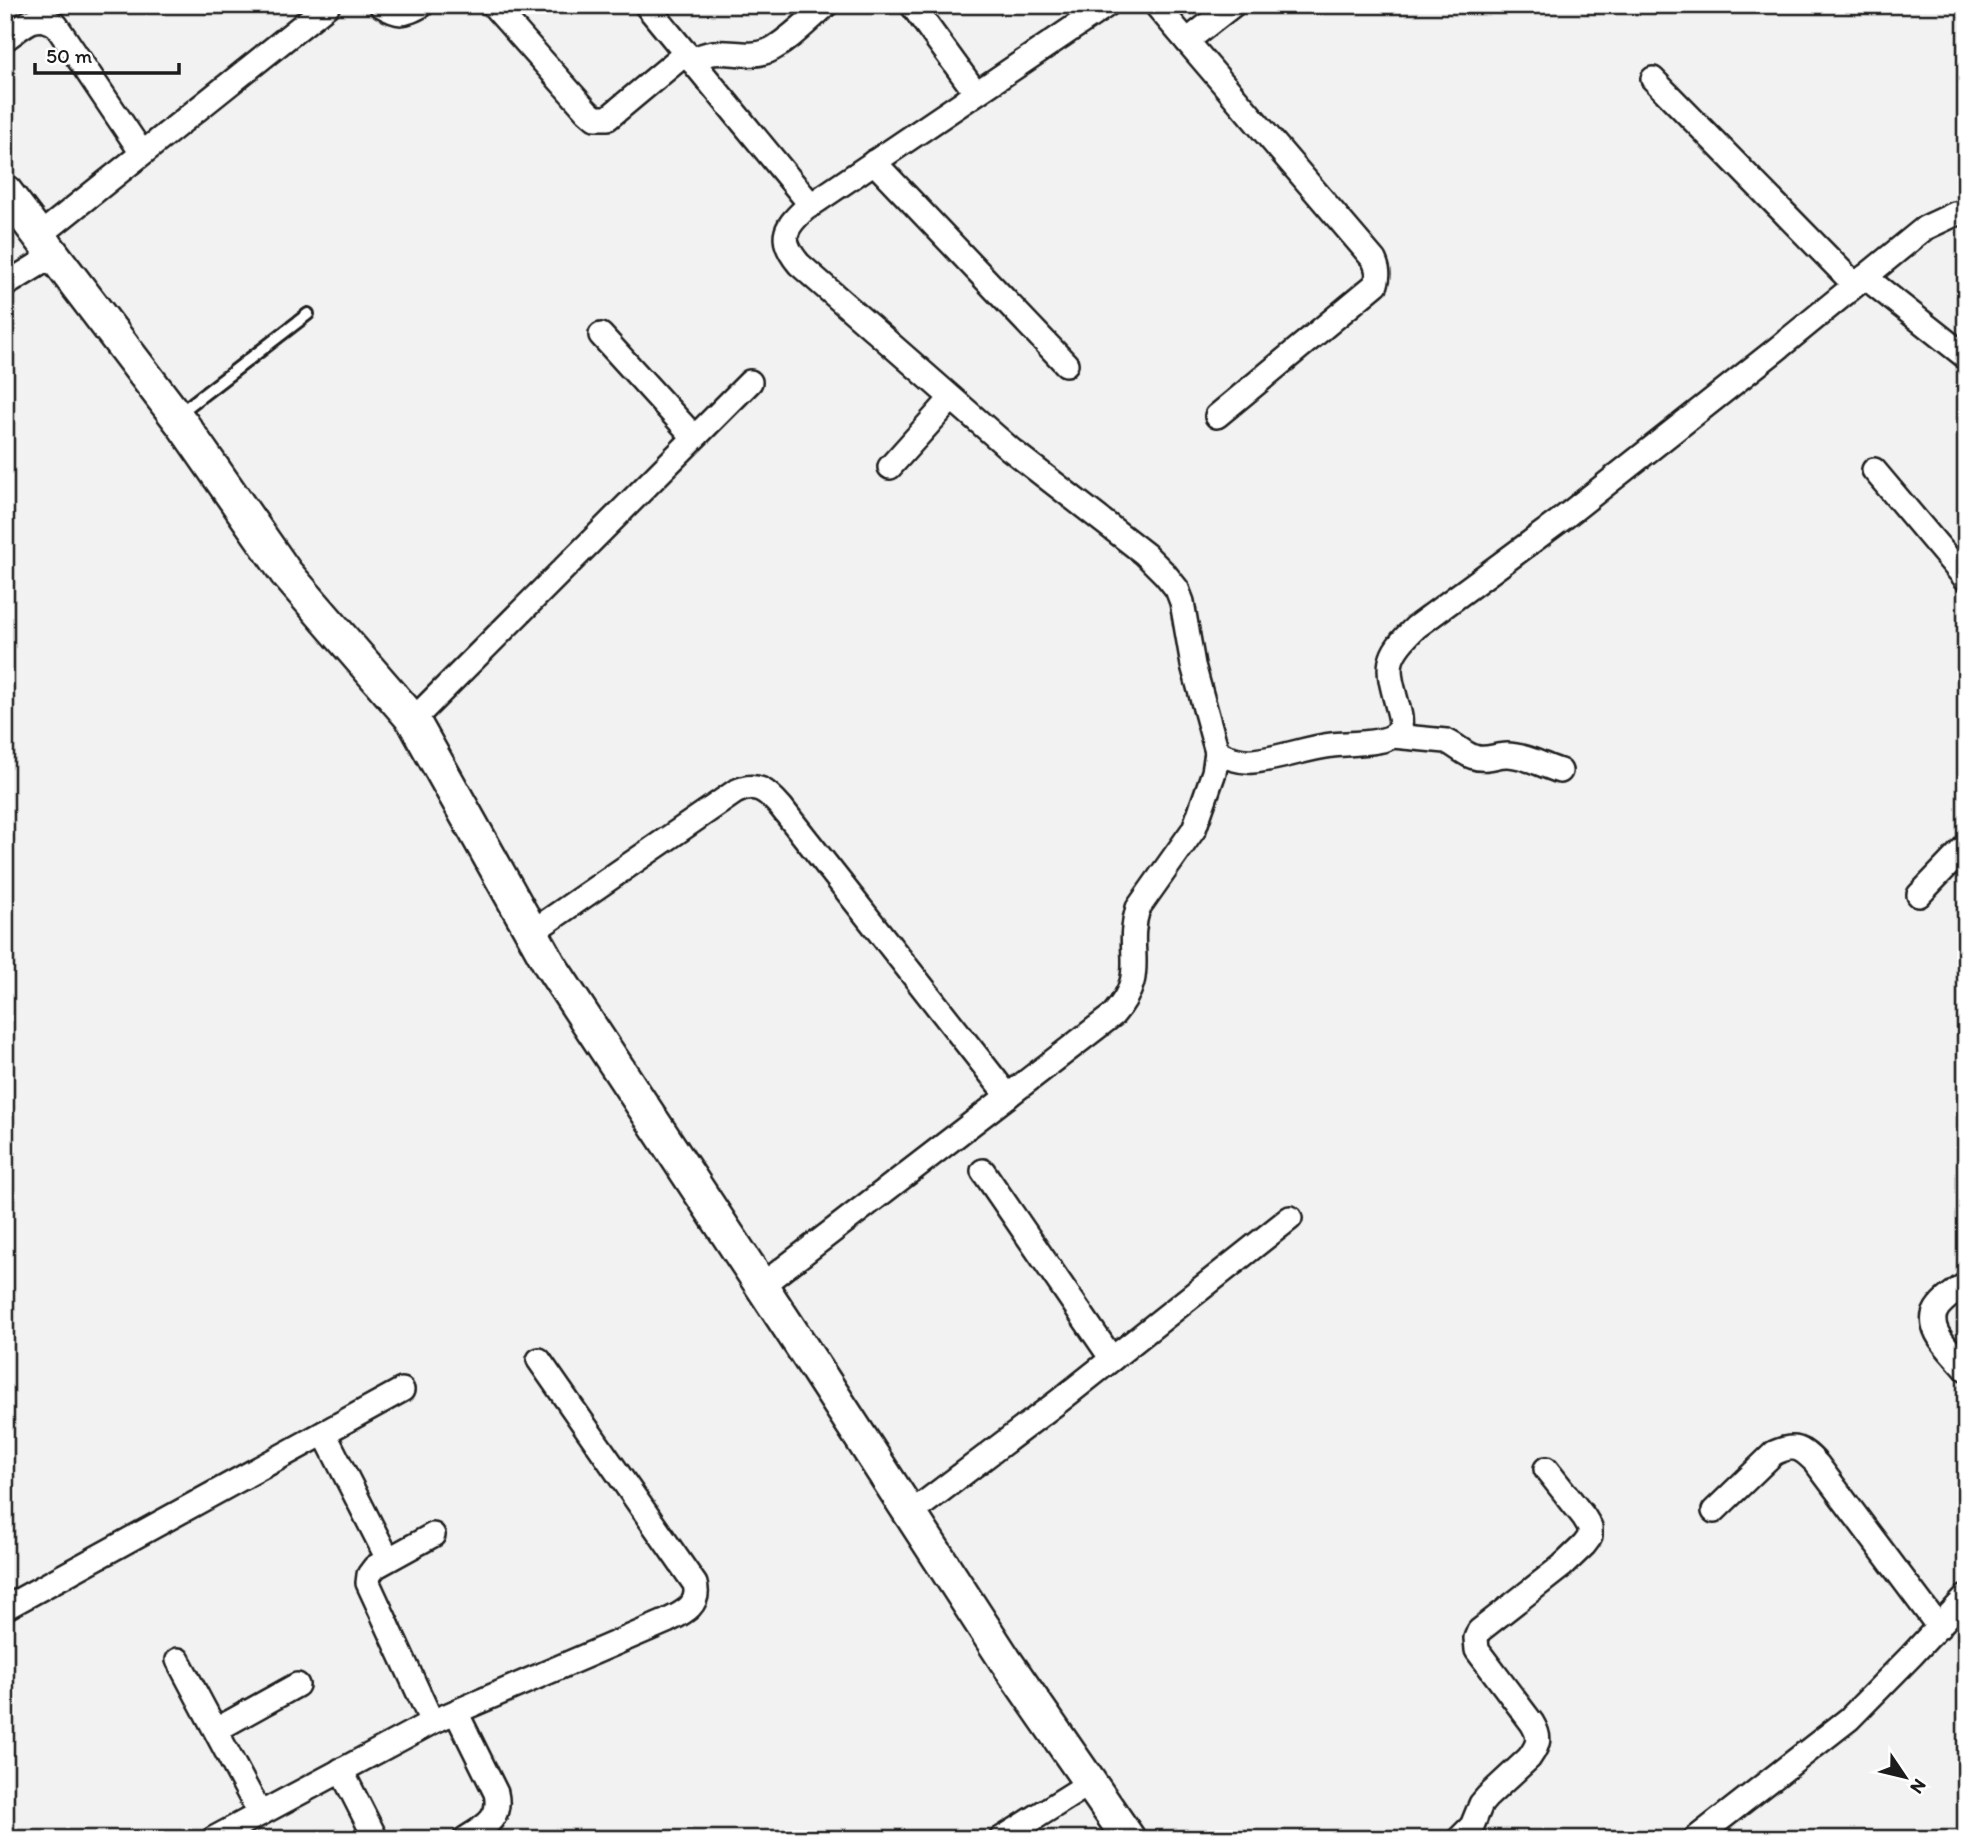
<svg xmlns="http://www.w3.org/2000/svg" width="1971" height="1844" viewBox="0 0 1971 1844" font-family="Itim,sans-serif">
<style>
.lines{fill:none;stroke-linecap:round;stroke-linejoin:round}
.lane-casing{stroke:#1c1c1c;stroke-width:16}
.street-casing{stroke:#1c1c1c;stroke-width:28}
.secondary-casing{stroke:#1c1c1c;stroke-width:37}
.lane{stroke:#fff;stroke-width:10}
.street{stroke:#fff;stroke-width:23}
.secondary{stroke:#fff;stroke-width:32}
</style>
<rect width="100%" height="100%" fill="#f2f2f2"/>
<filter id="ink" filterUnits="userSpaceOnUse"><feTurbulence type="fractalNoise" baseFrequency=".0143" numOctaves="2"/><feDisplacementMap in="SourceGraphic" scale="14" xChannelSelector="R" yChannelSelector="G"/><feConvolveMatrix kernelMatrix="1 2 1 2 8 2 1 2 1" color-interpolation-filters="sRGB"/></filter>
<g filter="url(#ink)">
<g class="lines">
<defs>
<path id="lane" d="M177,415l131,-101"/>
<g id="street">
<path d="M381,5c18,11 22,10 41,0"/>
<path d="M493,5l94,106 8,7h13l78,-65"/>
<path d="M646,5l165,200"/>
<path d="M912,5l64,88"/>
<path d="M1156,5l218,255c4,9 5,15 2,24l-159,132"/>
<path d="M5,39c19,-13 30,-28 51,-14l86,128"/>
<path d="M1187,41l46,-36"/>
<path d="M692,61c27,-18 50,0 76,-10 17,-7 43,-33 58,-46"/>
<path d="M1653,79l202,206"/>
<path d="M874,162l192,202"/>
<path d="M39,236l289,-231"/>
<path d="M1865,277l101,80"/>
<path d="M5,285l49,-30"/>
<path d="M601,335l93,102"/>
<path d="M890,467l61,-68"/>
<path d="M1874,470l92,109"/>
<path d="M413,720l337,-338"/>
<path d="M1393,736l53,5c10,4 18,13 28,16 11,4 22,-2 33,-2 17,0 37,11 53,16"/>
<path d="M1217,752c11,6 22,10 36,9 26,-2 53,-13 79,-16 16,-2 59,0 67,-15 3,-6 1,-15 -1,-22 -11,-41 -15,-50 18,-81l146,-108 215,-170 148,-121 30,-14 11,-1"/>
<path d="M1919,895l47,-49"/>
<path d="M532,932l203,-140c21,-11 32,-1 46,15l227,289"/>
<path d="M983,1171l129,188"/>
<path d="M1966,1284c-9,7 -20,13 -27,22 -18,21 14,47 27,63"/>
<path d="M761,1286l352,-271c37,-42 11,-62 25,-107l56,-79 20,-57 3,-20 -24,-87 -11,-63 -5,-13 -12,-15 -20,-20 -135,-105 -211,-185c-20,-24 -16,-35 6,-55l302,-204"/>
<path d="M324,1433l64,126"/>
<path d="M1714,1511l60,-58c21,-10 28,-5 43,11l122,163"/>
<path d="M910,1514l149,-113 231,-183"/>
<path d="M5,1608l397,-218"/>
<path d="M178,1660l82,154"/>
<path d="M456,1712l40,81c6,26 -12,34 -31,46"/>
<path d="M432,1722l-64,-139 1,-8 6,-8 58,-32"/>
<path d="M216,1730l81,-45"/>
<path d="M341,1770l35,69"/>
<path d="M213,1839l219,-117 235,-101c16,-8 34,-16 28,-37l-156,-224"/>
<path d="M1001,1839l89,-56"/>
<path d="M1459,1839l13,-13 9,-22 6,-7 42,-39c10,-14 12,-20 3,-35l-55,-73 -1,-12 3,-7 83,-65 22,-21 6,-8v-10l-6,-10 -38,-48"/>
<path d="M1695,1839l154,-120 62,-63 55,-59"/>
</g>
<path id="secondary" d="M5,191l178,234 103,148 127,147 137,245 267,405 188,290 124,179"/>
</defs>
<use href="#lane" class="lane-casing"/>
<use href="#street" class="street-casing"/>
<use href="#secondary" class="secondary-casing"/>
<use href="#lane" class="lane"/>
<use href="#street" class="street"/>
<use href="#secondary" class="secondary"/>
</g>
</g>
<rect width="1971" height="1844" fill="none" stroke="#fff" stroke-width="28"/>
<rect x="14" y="14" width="1943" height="1816" fill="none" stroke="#1c1c1c" stroke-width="2.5" filter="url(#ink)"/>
<g transform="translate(1905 1777) rotate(125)" stroke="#ffffff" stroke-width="5" paint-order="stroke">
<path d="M0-5L12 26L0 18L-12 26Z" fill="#1c1c1c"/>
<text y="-10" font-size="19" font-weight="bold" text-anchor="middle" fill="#1c1c1c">N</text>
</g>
<path d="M35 63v10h144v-10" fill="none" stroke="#1c1c1c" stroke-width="3.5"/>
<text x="46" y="63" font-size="21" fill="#1c1c1c" stroke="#ffffff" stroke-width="5" paint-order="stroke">50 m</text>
</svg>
